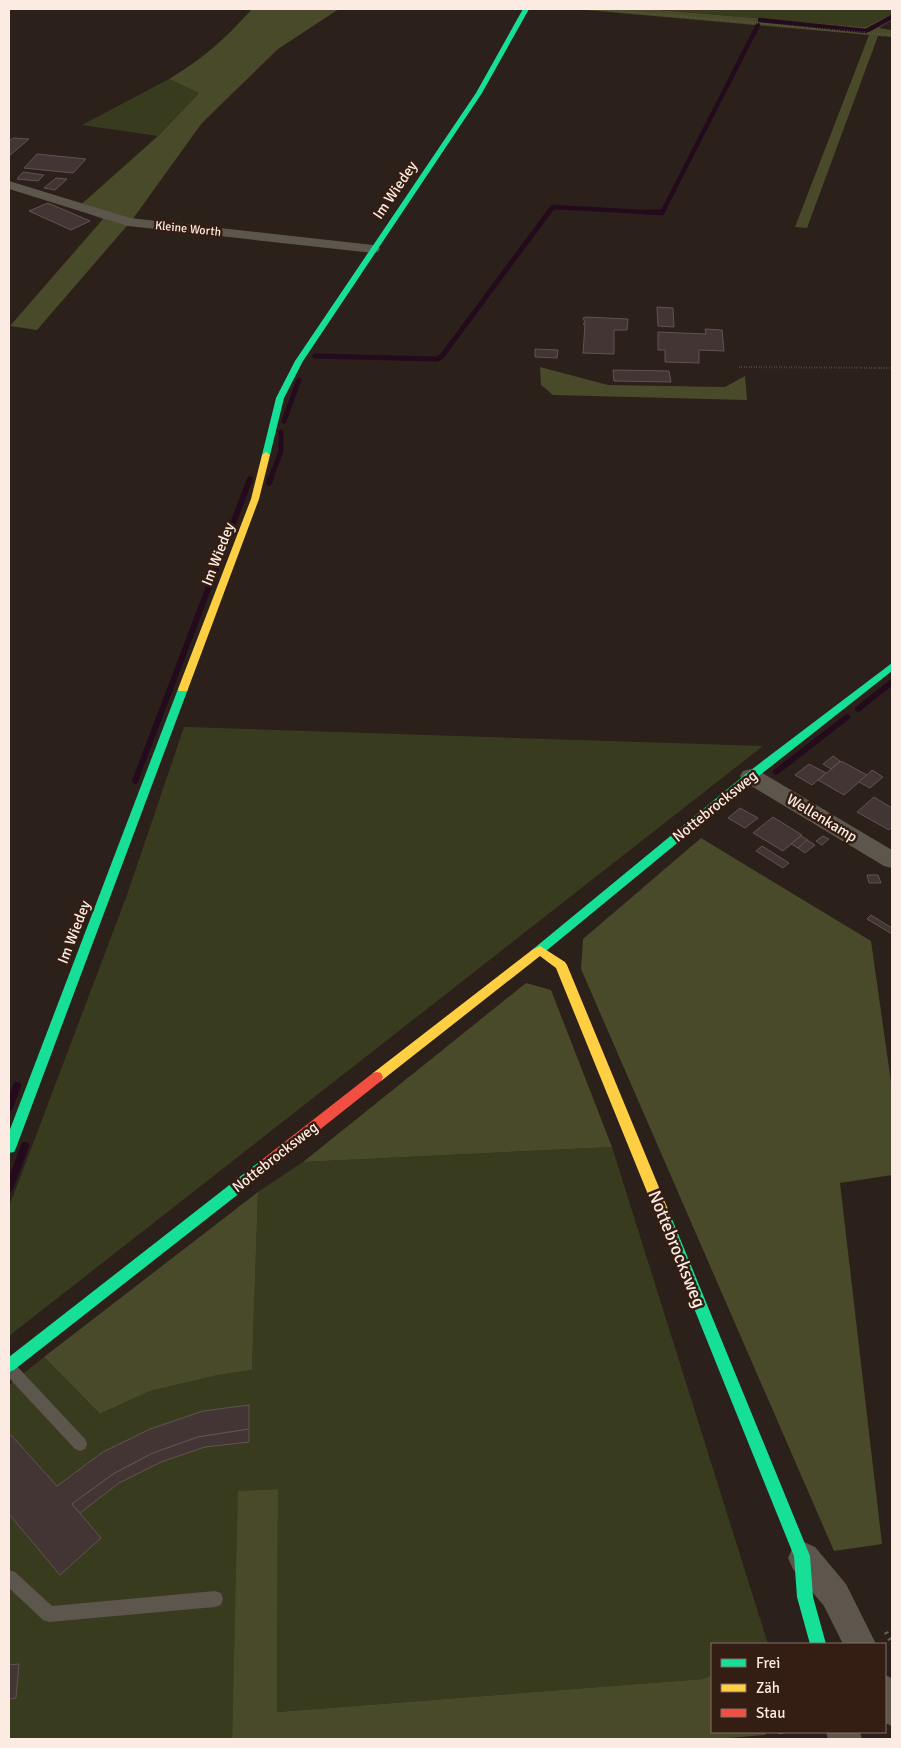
<svg xmlns="http://www.w3.org/2000/svg" width="901" height="1748" viewBox="0 0 901 1748" font-family="Signika,sans-serif">
<style>
.green{fill:#393b1f}
.forest{fill:#484a29}
.lines{fill:none;stroke-linecap:round;stroke-linejoin:round}
.stream-far3{stroke:#240a1d;stroke-width:4.5}
.stream-far2{stroke:#240a1d;stroke-width:5}
.stream-far1{stroke:#240a1d;stroke-width:6}
.stream{stroke:#240a1d;stroke-width:8}
.building{fill:#433534;stroke:#5f5452}
.path-far1{stroke:#686159;stroke-width:2;stroke-dasharray:0.5 2;stroke-linecap:butt}
.path{stroke:#686159;stroke-width:4.5;stroke-dasharray:2 5;stroke-linecap:butt}
.lane{fill:#5d564c;fill-rule:evenodd}
.street{fill:#5d564c;fill-rule:evenodd}
.fast{fill:#16e098;fill-rule:evenodd}
.slow{fill:#ffcf43;fill-rule:evenodd}
.jam{fill:#f24e42;fill-rule:evenodd}
.labels{text-anchor:middle;dominant-baseline:central;stroke-width:5;stroke-linejoin:round;paint-order:stroke}
.far-street-label{font-size:12px;fill:#fbebe3;stroke:#341d12}
.street-label{font-size:15px;fill:#fbebe3;stroke:#341d12}
.near-street-label{font-size:18px;fill:#fbebe3;stroke:#341d12}
</style>
<rect width="100%" height="100%" fill="#2c201a"/>
<g class="green">
<path d="M647,9h245v5l-27,13z"/>
<path d="M169,79l30,14 -41,43 -76,-11z"/>
<path d="M184,727l579,19 -754,590v-129l118,-312z"/>
<path d="M612,1147l156,497h-56v31l-9,4 -426,33 1,-223 -39,2 -7,248h-223v-354l35,-28 56,57 50,-23 68,-16 34,-5 6,-178 45,-30z"/>
</g>
<g class="forest">
<path d="M252,9h87l-61,40 -76,74 -70,97 -95,110 -27,-4 93,-107 -27,-10 82,-73 41,-43 -30,-14c36,-22 55,-39 83,-70z"/>
<path d="M574,9h73l218,18 27,-13v6l-13,8 13,2v7l-14,-1 -71,192 -12,-1 74,-192z"/>
<path d="M540,367l68,18 117,2 20,-11 2,24 -194,-5 -12,-10z"/>
<path d="M701,838l170,103 21,148v86l-52,8 42,361 -48,7 -253,-582 2,-30z"/>
<path d="M526,983l25,7 61,157 -309,15z"/>
<path d="M258,1192l-6,178 -34,5 -68,16 -50,23 -56,-57z"/>
<path d="M278,1489l-1,223 426,-33 9,-4v57h55l-2,3 -46,4h-487l6,-248z"/>
</g>
<g class="lines">
<g class="stream-far3">
<path d="M760,20l106,11 26,-14"/>
<path d="M548,213l5,-6 109,6 96,-188"/>
</g>
<g class="stream-far2">
<path d="M647,212h15"/>
<path d="M315,356l122,3 5,-3 107,-144"/>
<path d="M284,421l15,-41"/>
<path d="M270,480l11,-29v-19"/>
</g>
<g class="stream-far1">
<path d="M269,483l2,-5"/>
<path d="M858,709l34,-27"/>
<path d="M776,772l71,-55"/>
<path d="M135,781l115,-302"/>
</g>
<g class="stream">
<path d="M9,1107l8,-21"/>
<path d="M9,1188l16,-42"/>
</g>
</g>
<g class="building">
<path d="M13,138l16,1 -20,17v-15z"/>
<path d="M37,154l49,5 -13,14 -49,-5z"/>
<path d="M23,172l21,3 -6,6 -21,-2z"/>
<path d="M56,178l11,1 -12,11 -11,-2z"/>
<path d="M48,203l42,18 -19,9 -42,-19z"/>
<path d="M657,307l16,1 1,19 -16,-1z"/>
<path d="M586,317l42,2 -1,11h-13v24l-31,-1 2,-29h-2l2,-2 -2,-4z"/>
<path d="M705,329l17,1 2,21 -25,-1v13l-34,-1v-12h-7v-18l48,2z"/>
<path d="M535,349l23,1 -1,8 -22,-1z"/>
<path d="M613,370l56,1 2,11 -57,-1z"/>
<path d="M833,756l7,5 -9,8 -8,-5z"/>
<path d="M841,761l26,14 -23,20 -26,-15z"/>
<path d="M809,764l17,9 -14,12 -17,-10z"/>
<path d="M872,770l11,7 -13,11 -11,-6z"/>
<path d="M874,797l18,11v19l-3,3 -32,-18z"/>
<path d="M740,808l18,10 -13,10 -17,-10z"/>
<path d="M773,817l29,18 -19,16 -30,-18z"/>
<path d="M801,836l7,4 -10,8 -7,-4z"/>
<path d="M823,836l6,3 -7,6 -6,-4z"/>
<path d="M807,840l8,5 -10,8 -7,-5z"/>
<path d="M762,846l27,17 -6,5 -27,-17z"/>
<path d="M867,875h11l3,8h-12z"/>
<path d="M871,915l21,13v6l-25,-15z"/>
<path d="M249,1405v24l-51,8 -45,16 -40,21 -41,30 29,34 -41,37 -51,-61v-78l2,-1 46,51 46,-34 47,-23 53,-18z"/>
<path d="M249,1429v13l-44,5 -44,15 -42,21 -39,30 -8,-9 41,-30 40,-21 45,-16z"/>
<path d="M19,1664l-3,34 -7,1v-34z"/>
</g>
<g class="lines">
<g class="path-far1">
<path d="M598,9l294,26"/>
<path d="M739,367l153,1"/>
</g>
<g class="path">
<path d="M886,1632l6,11"/>
<path d="M781,1732l1,7"/>
</g>
<g class="lane">
<path d="M9,1361l5,2 71,76 2,5 -2,5 -5,2 -5,-2 -66,-71z"/>
<path d="M9,1570l6,2 37,34 163,-15 6,2 2,6 -2,6 -6,2 -166,15 -6,-2 -34,-32z"/>
</g>
<g class="street">
<path d="M9,181l121,37 243,27 5,1 2,3 -2,3 -5,1 -245,-27 -119,-37z"/>
<path d="M751,769l8,2 133,79v18l-8,-2 -141,-85 -3,-5 3,-5z"/>
<path d="M804,1542l11,5 31,37 30,60h-33l-19,-38 -31,-37 -5,-11 5,-11z"/>
<path d="M885,1675l7,3v48l-7,-3z"/>
<path d="M826,1732h34l2,7h-34z"/>
</g>
<g class="fast">
<path d="M523,9h6l-47,84 -179,268 -19,37 -14,57 -4,3 -3,-1 -1,-2 14,-57 19,-37 181,-268z"/>
<path d="M892,663v8l-137,108 -215,177h-8l-2,-3 2,-3 215,-177z"/>
<path d="M183,686l5,3 -172,459 -2,4 -5,1v-21l169,-443z"/>
<path d="M264,1160l5,2 2,4 -2,4 -255,200 -5,2v-15l250,-195z"/>
<path d="M665,1213l5,2 2,4 138,337 3,41 13,47h-16l-13,-47 -3,-41 -136,-337 2,-4z"/>
</g>
<g class="slow">
<path d="M266,452l4,3 -11,44 -71,190 -1,2h-8l-1,-2 73,-190 11,-44z"/>
<path d="M540,946l25,16 2,3 105,254 -2,4 -5,2 -5,-2 -2,-4 -102,-251 -16,-12 -159,125 -4,1 -4,-1 -2,-4 2,-4 159,-123z"/>
</g>
<path class="jam" d="M377,1072l4,1 2,4 -2,4 -112,89 -5,2 -5,-2 -2,-4 2,-4 114,-89z"/>
</g>
<g class="labels">
<g class="far-street-label">
<text transform="translate(188 229) rotate(6)">Kleine Worth</text>
</g>
<g class="street-label">
<text transform="translate(395 190) rotate(-56)">Im Wiedey</text>
<text transform="translate(218 554) rotate(-69)">Im Wiedey</text>
<text transform="translate(715 806) rotate(-39)">Nottebrocksweg</text>
<text transform="translate(822 818) rotate(31)">Wellenkamp</text>
<text transform="translate(74 932) rotate(-69)">Im Wiedey</text>
<text transform="translate(275 1157) rotate(-38)">Nottebrocksweg</text>
</g>
<g class="near-street-label">
<text transform="translate(677 1249) rotate(68)">Nottebrocksweg</text>
</g>
</g>
<rect width="901" height="1748" fill="none" stroke="#fbebe3" stroke-width="20"/>
<rect x="711" y="1643" width="175" height="90" fill="#341d12" stroke="#846f66"/>
<rect x="721" y="1659" width="25" height="8" fill="#16e098" stroke="#846f66"/>
<text x="756" y="1668" font-size="15" fill="#fbebe3">Frei</text>
<rect x="721" y="1684" width="25" height="8" fill="#ffcf43" stroke="#846f66"/>
<text x="756" y="1693" font-size="15" fill="#fbebe3">Zäh</text>
<rect x="721" y="1709" width="25" height="8" fill="#f24e42" stroke="#846f66"/>
<text x="756" y="1718" font-size="15" fill="#fbebe3">Stau</text>
</svg>
